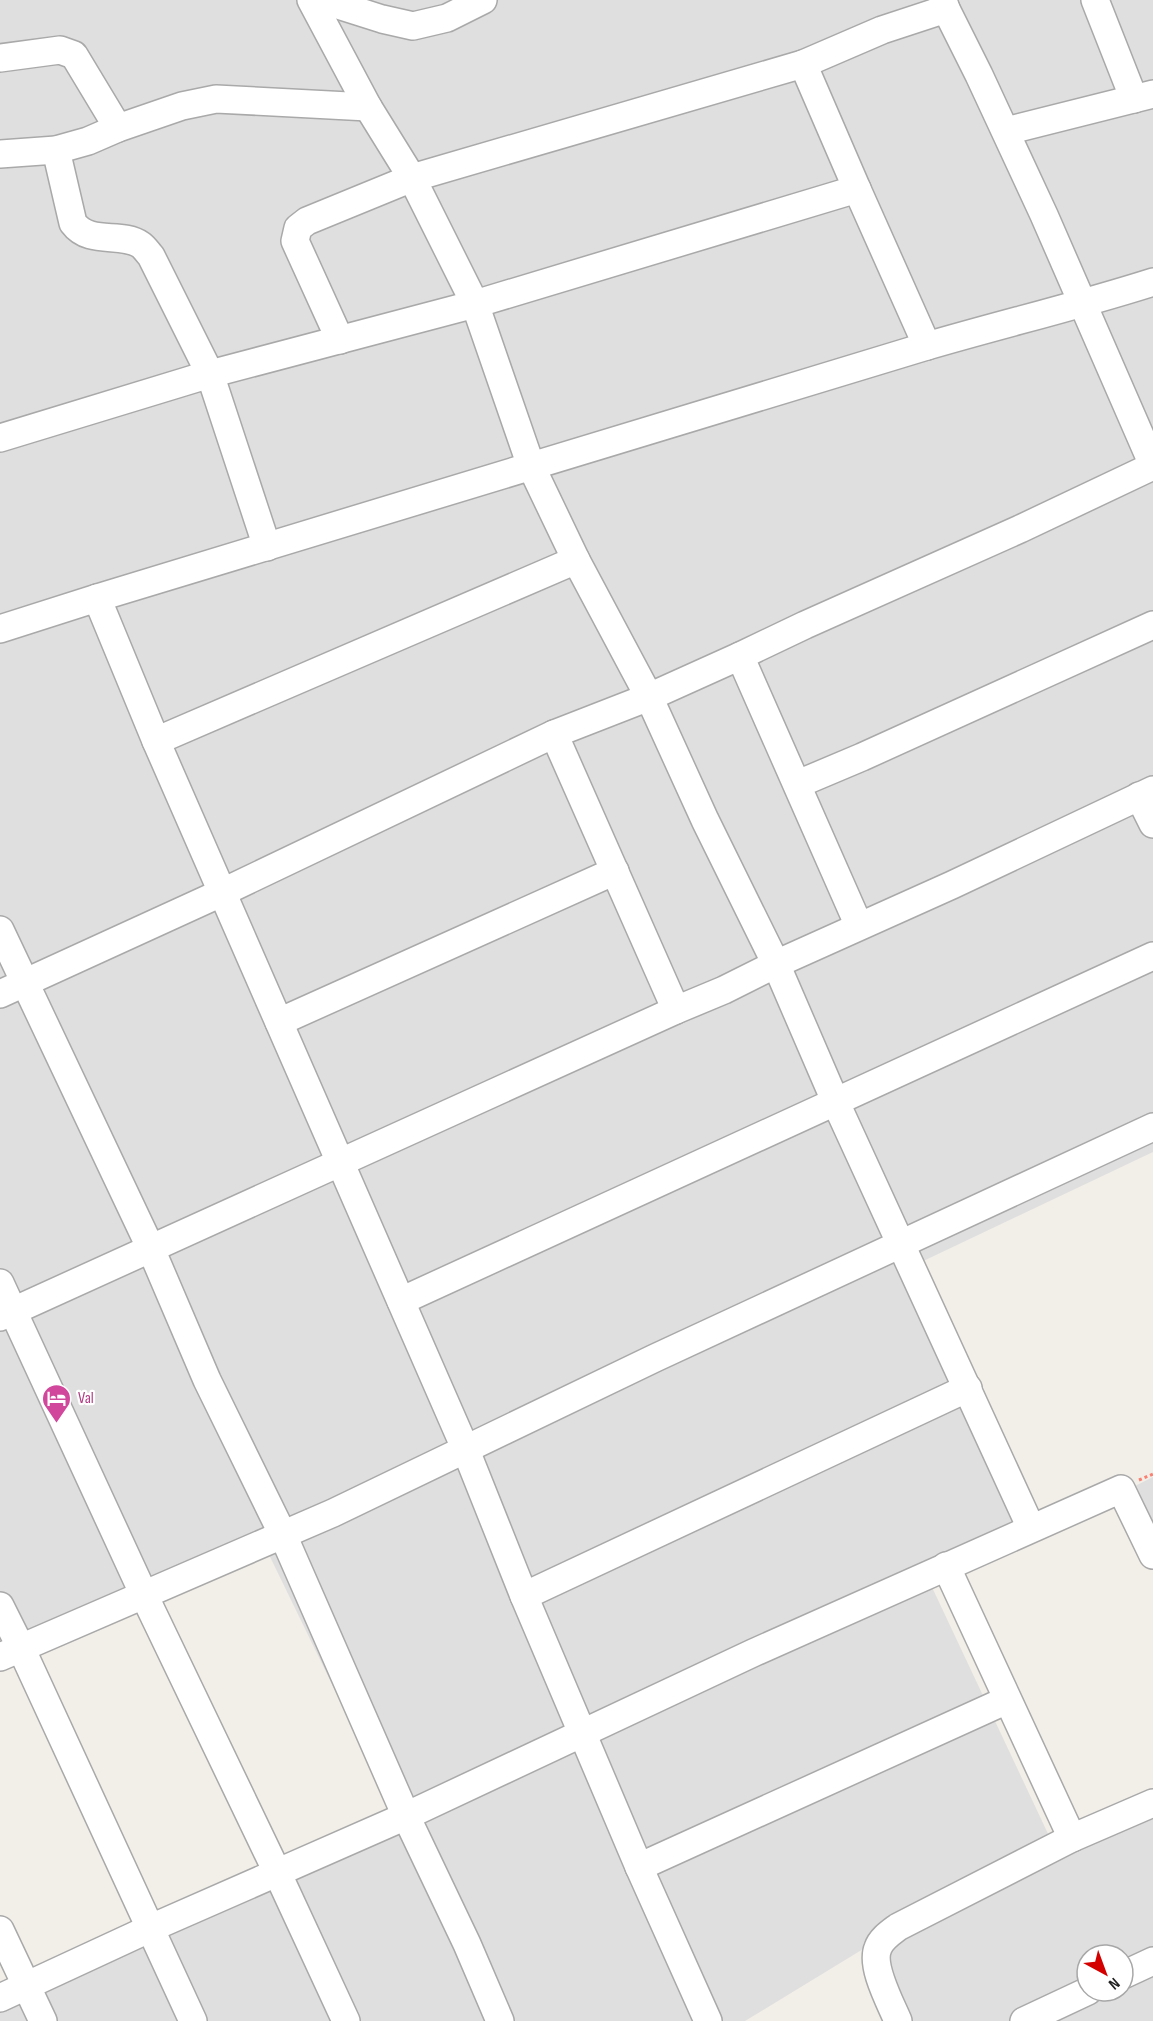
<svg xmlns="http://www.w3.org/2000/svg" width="1153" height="2021" viewBox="0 0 1153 2021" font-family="'Sofia Sans Condensed',sans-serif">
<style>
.residential{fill:#e0dfdf;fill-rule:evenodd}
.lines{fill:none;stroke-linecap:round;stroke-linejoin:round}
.minor-casing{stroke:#a9a9a9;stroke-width:30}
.path{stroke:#fa8072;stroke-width:3;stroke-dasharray:3 3;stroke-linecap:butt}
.minor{stroke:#fff;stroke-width:27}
.labels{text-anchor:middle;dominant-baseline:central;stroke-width:4.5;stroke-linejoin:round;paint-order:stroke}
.hotel-label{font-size:16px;fill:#b23c85;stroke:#fff;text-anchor:start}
</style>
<rect width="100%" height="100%" fill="#f2efe9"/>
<g class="residential">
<path d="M0,0h1153v1152l-236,112 125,266 -112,53 128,272 95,-45v211h-240l-40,-78 -128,78h-745v-23l395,-184 -138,-284 -257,117zM1087,1955h36v36h-36z"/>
<path d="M1153,1477v62l-24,-50z"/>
</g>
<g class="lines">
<defs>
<g id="minor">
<path d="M311,0l57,107 44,71 63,126 56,162 45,94 73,137 56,123 71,144 60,139 195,425"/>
<path d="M322,0l60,19 31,7 34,-8 36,-18"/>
<path d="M943,0l3,9 33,66 65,140 109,250"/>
<path d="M1095,0l39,99"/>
<path d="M0,58l60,-8 14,5 44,73"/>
<path d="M1006,131l147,-37"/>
<path d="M56,150l17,73c17,23 48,8 68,22 4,3 7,8 10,11l59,118 57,173"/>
<path d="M0,154l56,-4 32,-9 30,-13 64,-22 34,-7 152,8"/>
<path d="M857,189l70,157"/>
<path d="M340,340l-45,-99 3,-13 9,-7 105,-43 391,-114 79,-34 64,-21"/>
<path d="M0,438l210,-64 265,-70 382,-115 -54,-125"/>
<path d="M97,598l59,143 309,707 59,148 115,271 69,154"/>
<path d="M0,629l97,-31 830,-252c75,-22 151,-40 226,-64"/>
<path d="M740,656l119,270"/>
<path d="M554,734l122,276"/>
<path d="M156,741l420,-181"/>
<path d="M798,784l64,-27 291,-132"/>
<path d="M1139,796l14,28"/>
<path d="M0,930l151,319 56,131 76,155 123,281 61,128 33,77"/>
<path d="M0,994l221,-101 333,-159 95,-37 91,-41 65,-31 215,-96 133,-63"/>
<path d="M279,1022l336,-151"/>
<path d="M0,1283l144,312 133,277 69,149"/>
<path d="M401,1301l752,-345"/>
<path d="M0,1317l676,-307 48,-20 52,-26 176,-79 201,-95"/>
<path d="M946,1566l126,272"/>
<path d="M524,1596l444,-208"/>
<path d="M0,1606l21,42 172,373"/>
<path d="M0,1657l333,-144 322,-155 498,-231"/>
<path d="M639,1867l368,-167"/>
<path d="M0,1930l43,91"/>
<path d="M1123,1975l30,-14"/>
<path d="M0,1998l151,-70 255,-112 347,-163 368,-164 32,66"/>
<path d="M898,2021c-7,-17 -28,-55 -20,-73 3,-9 12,-15 20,-21l174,-89 81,-35"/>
<path d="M1024,2021l64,-30"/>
</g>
</defs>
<use href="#minor" class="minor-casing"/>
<path class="path" d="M1139,1480l14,-6"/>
<use href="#minor" class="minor"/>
</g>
<defs>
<symbol id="hotel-pin" viewBox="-11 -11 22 30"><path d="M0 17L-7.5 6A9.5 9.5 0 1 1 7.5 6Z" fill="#d1479c" stroke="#fff"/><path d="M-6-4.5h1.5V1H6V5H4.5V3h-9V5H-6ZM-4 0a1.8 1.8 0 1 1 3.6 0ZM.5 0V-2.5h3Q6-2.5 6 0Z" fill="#fff"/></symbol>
</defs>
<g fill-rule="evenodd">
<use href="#hotel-pin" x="40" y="1382" width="33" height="45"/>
</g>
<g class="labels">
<g class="hotel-label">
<text x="78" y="1398">Val</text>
</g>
</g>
<g transform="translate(1105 1973) rotate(139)"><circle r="28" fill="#ffffff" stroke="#a7a7a7" stroke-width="1.5"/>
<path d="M0-4.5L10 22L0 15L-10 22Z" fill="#d40000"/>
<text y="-9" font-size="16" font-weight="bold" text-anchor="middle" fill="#222222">N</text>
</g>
</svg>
